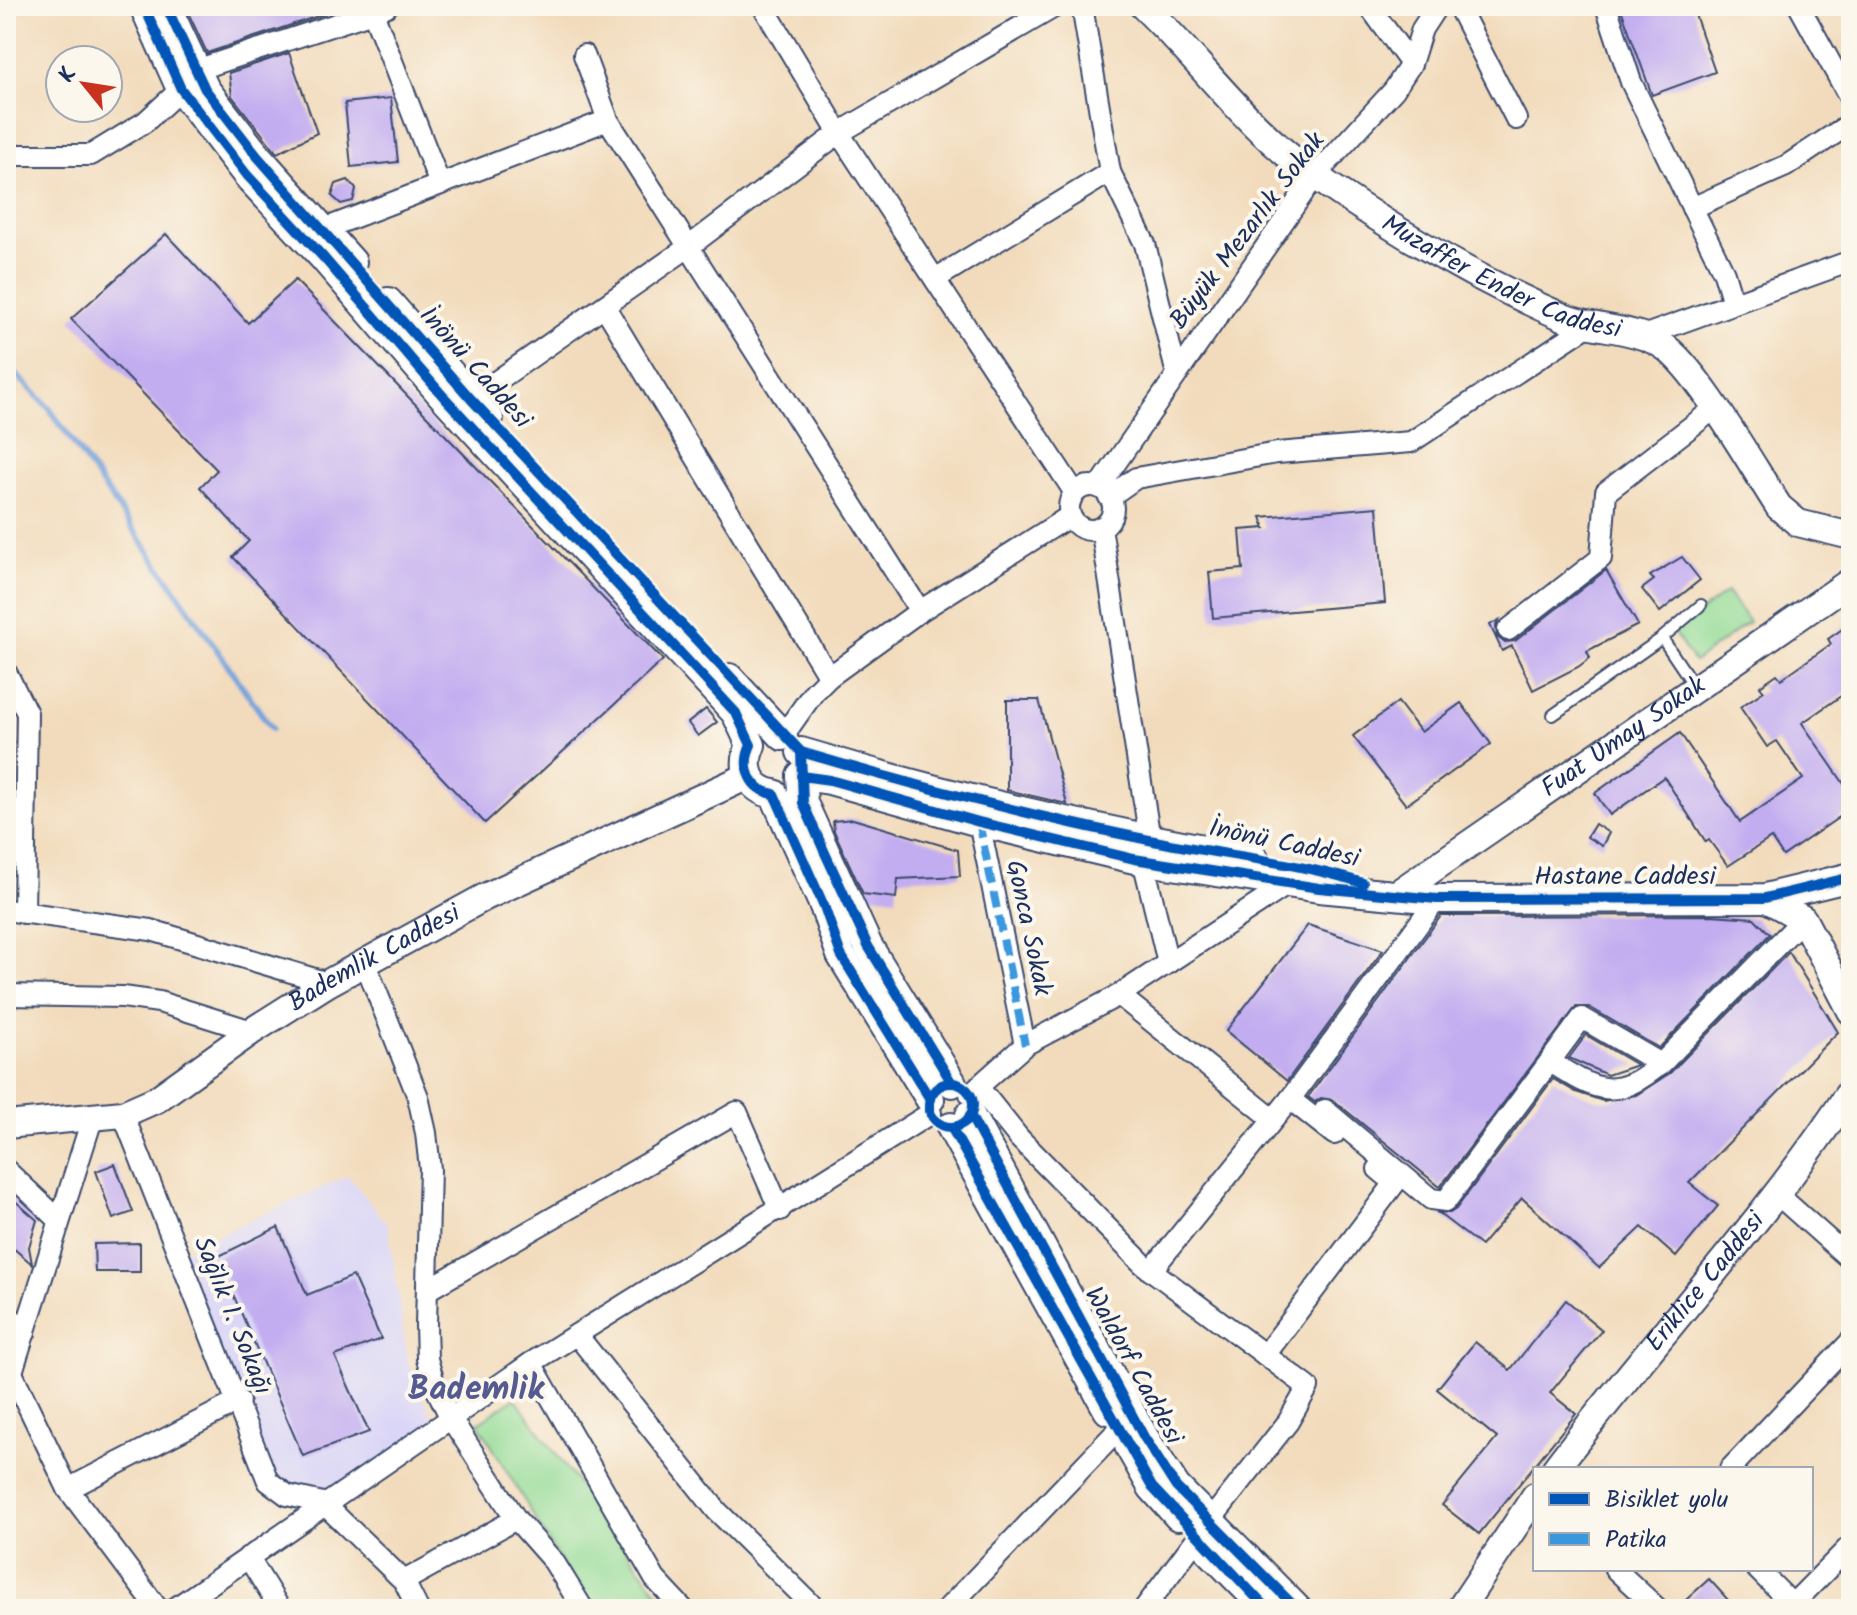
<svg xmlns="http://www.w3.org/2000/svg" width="1857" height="1615" viewBox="0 0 1857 1615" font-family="Kalam,sans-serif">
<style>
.built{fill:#dad6f7}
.green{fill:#93db95;stroke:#57857a;stroke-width:2}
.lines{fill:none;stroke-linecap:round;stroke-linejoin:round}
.stream{stroke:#74a2dc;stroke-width:6}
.building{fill:#c2adf0}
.service-casing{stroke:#3b496c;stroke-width:14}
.minor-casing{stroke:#3b496c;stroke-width:24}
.tertiary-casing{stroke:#3b496c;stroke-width:30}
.secondary-casing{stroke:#3b496c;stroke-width:32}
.service{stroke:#fff;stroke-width:10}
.minor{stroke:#fff;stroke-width:20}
.tertiary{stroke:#fff;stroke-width:26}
.secondary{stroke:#fff;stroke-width:28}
.quiet{stroke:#3a97de;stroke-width:8;stroke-dasharray:16 8;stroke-linecap:butt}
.cycleway-casing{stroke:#fbf7ec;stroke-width:15}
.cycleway{stroke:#0057b8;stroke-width:10}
.labels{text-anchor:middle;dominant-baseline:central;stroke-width:8;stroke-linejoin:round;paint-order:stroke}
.street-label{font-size:26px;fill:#1b2f5e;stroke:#fbf7ec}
.district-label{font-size:34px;font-weight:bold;fill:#555b91;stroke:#fbf7ec}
</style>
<rect width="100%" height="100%" fill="#fbf7ec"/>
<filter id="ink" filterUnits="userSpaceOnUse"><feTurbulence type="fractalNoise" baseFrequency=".0125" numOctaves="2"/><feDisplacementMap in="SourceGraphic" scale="16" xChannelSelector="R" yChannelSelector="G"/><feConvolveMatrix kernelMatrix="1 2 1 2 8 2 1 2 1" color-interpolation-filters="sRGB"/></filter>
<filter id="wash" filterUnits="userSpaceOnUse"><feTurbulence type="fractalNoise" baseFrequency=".006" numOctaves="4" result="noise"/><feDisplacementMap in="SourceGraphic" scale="32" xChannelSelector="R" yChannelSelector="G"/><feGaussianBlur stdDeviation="1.8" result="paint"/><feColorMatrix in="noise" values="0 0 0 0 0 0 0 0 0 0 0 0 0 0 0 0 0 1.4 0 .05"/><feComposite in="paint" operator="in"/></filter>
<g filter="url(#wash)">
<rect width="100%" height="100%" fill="#f2dbbc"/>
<path class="built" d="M348,1176l40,49 20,139 28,62 -113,77 -55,-22 -89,-228z"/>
<g class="green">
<path d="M1727,592l22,30 -55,40 -21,-30z"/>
<path d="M515,1398l142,194 14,17h-82l-111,-186z"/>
</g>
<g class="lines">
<path class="stream" d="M6,364l43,44 223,321"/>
</g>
<g id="blocks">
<g class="building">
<path d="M185,6h137l2,8 -117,39z"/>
<path d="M1620,6h72l23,66 -63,23z"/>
<path d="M289,53l28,80 -40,20 -45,-57 -3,-23z"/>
<path d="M391,98l7,64 -47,5 -6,-64z"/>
<path d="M348,180l8,9 -3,12 -12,3 -9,-8 4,-12z"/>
<path d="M166,234l82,89 47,-43 368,380 -178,163 -252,-266 16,-16 -49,-54 17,-17 -146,-151z"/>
<path d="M1377,507l8,96 -172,15 -4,-46 34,-3 -3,-39 25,-2 -4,-11z"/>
<path d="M1682,557l18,23 -40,32 -18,-23 12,-9 -4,-4z"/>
<path d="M1606,570l32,55 -51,26 3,7 -12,9 -45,23 -21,-44 -10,5 -12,-26 9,-5 -3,6 1,11 7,5 11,-1z"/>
<path d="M1851,623v66l-49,34 49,71v15l-68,47 -12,-18 -43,28 -19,-26 -3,2 -42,-65 -54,38 -15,-22 85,-60 60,89 63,-43 -26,-38 -10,6 -27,-40 24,-16 -4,-5 17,-12 4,5 50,-35 -3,-5z"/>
<path d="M1007,700h32l28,104 -60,-14z"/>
<path d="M1398,702l23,30 40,-29 30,41 -85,61 -53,-69z"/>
<path d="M706,709l11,13 -19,14 -10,-13z"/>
<path d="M853,819l105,31 2,26 -62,3 -2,19 -33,-4 -29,-63 -1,-10z"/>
<path d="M1595,824l14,9 -7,13 -15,-9z"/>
<path d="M1711,915l43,3 16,16 -111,114 -70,-41h-13l-136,180 -107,-87 -12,-2 -6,4 -7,-5 133,-181z"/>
<path d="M1308,925l75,25 -96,131 -61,-50z"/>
<path d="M1789,952l49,80 -149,151 29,23 -42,51 -34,-30 -43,41 -77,-70 -41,48 -43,-33h12l6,-4 97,-130 23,13 27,9 33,-6 34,-22z"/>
<path d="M1586,1035l51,30 -30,10 -38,-17z"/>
<path d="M115,1164l18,48 -20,7 -17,-48z"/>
<path d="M6,1193l31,27 -8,27 3,17 -26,-22z"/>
<path d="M278,1227l29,68 46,-19 28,63 -46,17 34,76 -66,24 -86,-199z"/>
<path d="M140,1243v29h-45l-1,-28z"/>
<path d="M1566,1300l36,30 -52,63 26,21 -97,120 -37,-29 55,-67 -60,-49 38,-47 35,28z"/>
<path d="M1709,1579l20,22 -9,8h-44z"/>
</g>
</g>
</g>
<g filter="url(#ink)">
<use href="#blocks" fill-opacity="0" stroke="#3b496c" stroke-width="2"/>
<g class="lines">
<defs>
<g id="service">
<path d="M1662,638l33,49"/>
<path d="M1553,715l109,-77 39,-33"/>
</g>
<g id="minor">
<path d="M387,6l-14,6 66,170"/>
<path d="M763,6l76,127 236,360"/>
<path d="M1082,6l28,166 35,72 31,127"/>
<path d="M1369,6l42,58"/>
<path d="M1458,6l58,113"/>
<path d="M1606,6l25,76 93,191 9,30"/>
<path d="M1799,6l52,94"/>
<path d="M584,55l24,65 312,491"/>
<path d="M196,70l177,-58 -2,-6"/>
<path d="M6,155h85l54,-33 36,-33"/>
<path d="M1692,208l94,-42 65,-43"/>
<path d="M324,229l284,-109"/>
<path d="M935,279l175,-107"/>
<path d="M605,307l224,370"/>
<path d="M1643,336l208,-75"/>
<path d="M471,399l216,-151 152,-115 217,-127"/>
<circle cx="1091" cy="508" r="22"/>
<path d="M1099,487l216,-311 79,-86 17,-26 11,-35 15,-23"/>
<path d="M1109,497l27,-19 141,-25 134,-11 175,-115"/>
<path d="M1101,527l49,313"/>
<path d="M1508,630l93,-72 5,-66 108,-83"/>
<path d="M6,672l21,41 -3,200"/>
<path d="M783,736l31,-44 15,-15 91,-66 150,-95"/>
<path d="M979,822l46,223"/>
<path d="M1143,860l25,103"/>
<path d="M6,910l145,20 177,53"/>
<path d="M366,965l52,132 8,36 4,36 -4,156 1,34 8,27 15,31 66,102 38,43 29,47"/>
<path d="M6,995l117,2 36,5 93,29"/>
<path d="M1119,995l154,124"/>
<path d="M1552,1063c45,28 62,39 109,1"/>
<path d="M979,1088l40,50 124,126 165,123 -20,35 -79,100"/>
<path d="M970,1094l55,-49 94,-50 171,-112"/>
<path d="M1290,1099l44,35"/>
<path d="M1325,1110l106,89 15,2 136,-183 79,46 142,-145"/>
<path d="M123,1114l145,367 19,14 36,8"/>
<path d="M6,1170l53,50"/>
<path d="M1777,1194l74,66"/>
<path d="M1151,1271l139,-172 147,-200"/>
<path d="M429,1289l308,-177 43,98"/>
<path d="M6,1313l19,20"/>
<path d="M577,1335l140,176 99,98"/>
<path d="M1265,1355l130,-172 -17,-14"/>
<path d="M531,1363l124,216 28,30"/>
<path d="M12,1373l56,116 90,120"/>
<path d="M6,1391l86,-272"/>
<path d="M1730,1469l121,-128"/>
<path d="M68,1489l171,-88"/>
<path d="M323,1503l81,78 14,28"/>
<path d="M248,1557l32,52"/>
<path d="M1615,1569l43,40"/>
<path d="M1757,1569l40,40"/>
<path d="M404,1581l112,-62"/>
<path d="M174,1609l357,-246 400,-250"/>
<path d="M947,1609l172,-180"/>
<path d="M1144,1609l53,-71"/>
<path d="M1788,1609l63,-64"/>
</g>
<g id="tertiary">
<path id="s1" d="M1143,6c61,58 102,121 172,170 78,54 162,104 248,141 32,13 70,10 99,28 34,21 92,124 117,162l19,16 53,13"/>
<path id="s2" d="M1398,893l453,-312"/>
<path d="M1765,898l38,21 48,92"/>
<path id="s3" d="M6,1125l117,-11 34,-15 95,-68 76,-48 157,-86 263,-121"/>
<path id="s4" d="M1555,1469c97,-128 208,-245 296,-379"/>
<path d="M1460,1609l75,-113"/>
</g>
<g id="secondary">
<path d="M144,6l37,83 66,86 77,83 119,138 293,317 15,32c-10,22 -2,45 23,49l50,112 17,49 89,144"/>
<path d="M166,6l39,83 52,67 95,106"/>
<path d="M388,302l101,116"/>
<path d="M729,678l54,58"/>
<path d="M801,752c148,45 300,80 453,106"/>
<path d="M801,776l29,4 149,42 155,37 185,29 118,11 328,-1 86,-21"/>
<path d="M801,776l2,27 65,143 84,137"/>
<path d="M970,1115l174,322 32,50 121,122"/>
<path d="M951,1127l157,283"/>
<path d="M1129,1446l23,41 26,29"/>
<path d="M1206,1547l61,62"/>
</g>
</defs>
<use href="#service" class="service-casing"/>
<use href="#minor" class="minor-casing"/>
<use href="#tertiary" class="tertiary-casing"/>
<use href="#secondary" class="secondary-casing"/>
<use href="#service" class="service"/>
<use href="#minor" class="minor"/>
<use href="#tertiary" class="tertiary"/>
<use href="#secondary" class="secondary"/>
<path class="quiet" d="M979,822l46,223"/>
<defs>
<g id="cycleway">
<path d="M144,6l37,83 66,86 77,83 119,138 293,317 15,32c-10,22 -2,45 23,49l50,112 17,49 89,144"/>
<path d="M166,6l39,83 52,67 214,243 330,353 2,51 22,50 43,93 84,137"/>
<path d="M801,752c114,34 231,64 348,88 72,15 144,21 214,43"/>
<path d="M801,776l29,4 149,42 155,37 185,29 118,11 328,-1 86,-21"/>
<circle cx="951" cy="1105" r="22"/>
<path d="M970,1115l174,322 32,50 121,122"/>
<path d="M951,1127l201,360 115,122"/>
</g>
</defs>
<use href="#cycleway" class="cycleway-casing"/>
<use href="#cycleway" class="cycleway"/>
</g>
</g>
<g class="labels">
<g class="street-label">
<text transform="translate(1248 231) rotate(-53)">Büyük Mezarlık Sokak</text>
<text stroke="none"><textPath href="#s1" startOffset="456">Muzaffer Ender Caddesi</textPath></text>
<text transform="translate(475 368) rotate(48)">İnönü Caddesi</text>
<text stroke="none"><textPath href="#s2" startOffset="274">Fuat Umay Sokak</textPath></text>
<text transform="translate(1284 844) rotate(12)">İnönü Caddesi</text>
<text x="1625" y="877">Hastane Caddesi</text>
<text transform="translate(1028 928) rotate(78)">Gonca Sokak</text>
<text stroke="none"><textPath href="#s3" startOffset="414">Bademlik Caddesi</textPath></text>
<text stroke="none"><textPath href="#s4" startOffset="240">Eriklice Caddesi</textPath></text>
<text transform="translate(232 1316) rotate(68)">Sağlık 1. Sokağı</text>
<text transform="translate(1133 1366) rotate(61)">Waldorf Caddesi</text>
</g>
<g class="district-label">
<text x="476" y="1390">Bademlik</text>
</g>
</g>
<rect width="1857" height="1615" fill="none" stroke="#fbf7ec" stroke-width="32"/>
<rect x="1533" y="1467" width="280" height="104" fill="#fbf7ec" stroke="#a1a7b3" stroke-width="2"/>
<rect x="1549" y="1493" width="40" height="12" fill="#0057b8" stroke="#a1a7b3" stroke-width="2"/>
<text x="1605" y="1507" font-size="24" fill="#1b2f5e">Bisiklet yolu</text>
<rect x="1549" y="1533" width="40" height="12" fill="#3a97de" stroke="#a1a7b3" stroke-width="2"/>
<text x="1605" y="1547" font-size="24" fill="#1b2f5e">Patika</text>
<g transform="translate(84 84) rotate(300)"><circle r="38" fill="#fbf7ec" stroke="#a1a7b3" stroke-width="2"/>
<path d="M0-6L14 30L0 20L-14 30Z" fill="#c8321e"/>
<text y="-12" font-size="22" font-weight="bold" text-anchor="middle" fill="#1b2f5e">K</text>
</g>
</svg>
